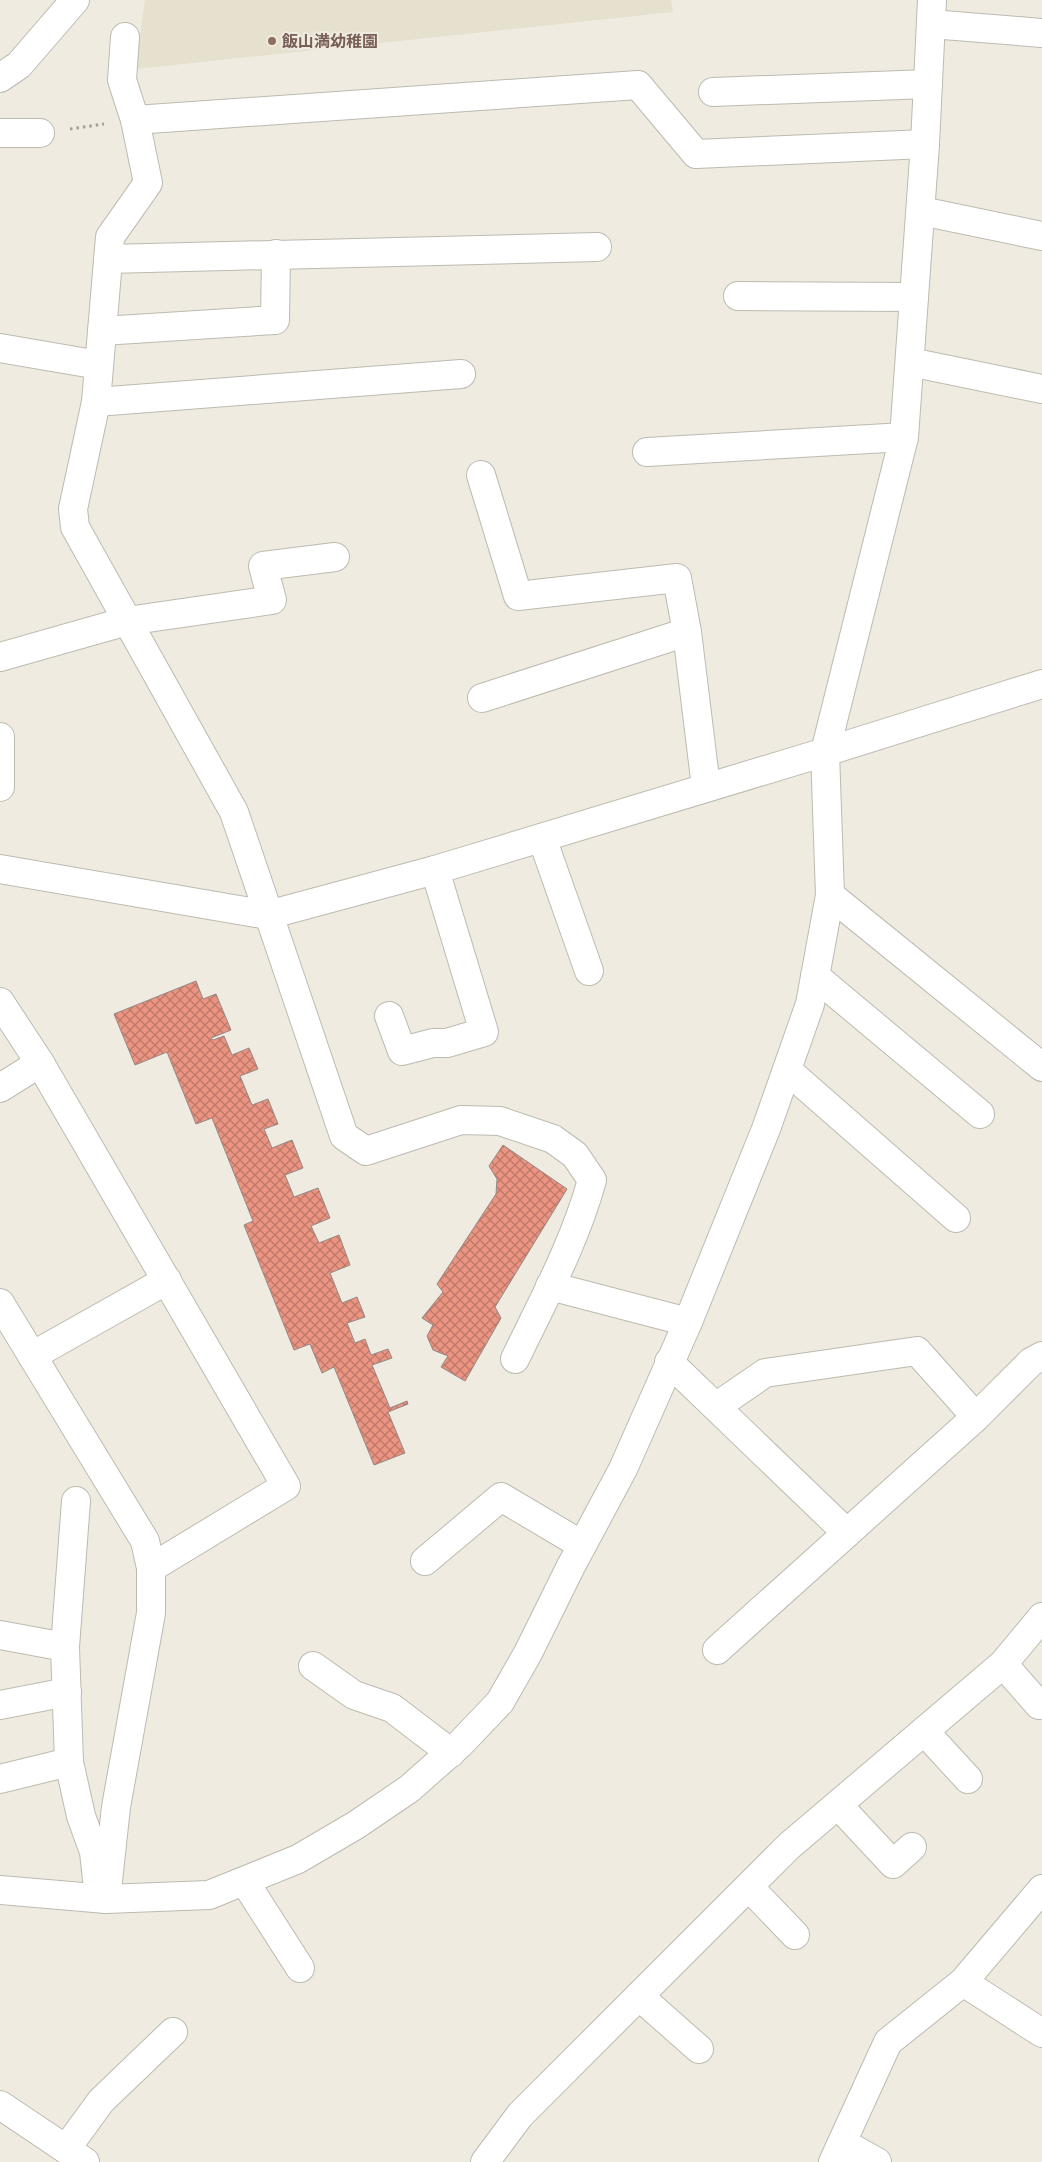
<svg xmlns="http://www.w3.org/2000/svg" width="1042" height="2162" viewBox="0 0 1042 2162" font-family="'Crimson Pro','Noto Sans JP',serif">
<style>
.built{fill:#e6e0ce}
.building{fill:url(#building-cross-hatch);stroke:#948886}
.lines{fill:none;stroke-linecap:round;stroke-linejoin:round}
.minor-casing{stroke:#bdbab0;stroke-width:30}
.path{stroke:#a29f98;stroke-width:3;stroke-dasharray:2.5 4;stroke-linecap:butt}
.minor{stroke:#fff;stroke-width:28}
.education-dot{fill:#8d6e63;stroke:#efebe1;stroke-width:2}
.labels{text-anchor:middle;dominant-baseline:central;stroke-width:4;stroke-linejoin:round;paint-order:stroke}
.education-label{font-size:16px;font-weight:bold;fill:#785e54;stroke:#efebe1;text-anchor:start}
</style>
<defs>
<pattern id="building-cross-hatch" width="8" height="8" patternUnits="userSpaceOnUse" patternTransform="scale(1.25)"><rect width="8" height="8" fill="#ea9481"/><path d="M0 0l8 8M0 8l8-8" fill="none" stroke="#bd7869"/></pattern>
</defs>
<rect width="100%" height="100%" fill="#efebe1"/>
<path class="built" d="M145,0h526l2,12 -538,57z"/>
<g class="building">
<path d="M196,981l7,18 13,-5 15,36 -20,8 2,2 11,-4 8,19 17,-7 9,21 -18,7 12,29 16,-6 10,25 -14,5 8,19 20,-8 11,28 -18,7 9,22 24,-9 12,30 -19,8 8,17 20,-8 11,30 -20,8 12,30 15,-6 8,20 -18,6 8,20 10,-4 6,16 17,-6 4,9 -20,7 18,43 17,-7 1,3 -20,8 17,41 -31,12 -40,-98 -12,6 -12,-29 -16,6 -50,-125 9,-4 -41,-103 -16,6 -29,-72 -32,13 -21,-51z"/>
<path d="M503,1145l64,44 -72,118 6,11 -36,63 -24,-14 7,-11 -15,-6 -6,-14 6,-11 -11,-7 21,-26 -6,-8 59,-90 1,-15 -8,-13z"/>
</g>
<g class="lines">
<defs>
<g id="minor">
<path d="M931,24l111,9"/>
<path d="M125,37l-3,43 13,40 13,63 -38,54 -14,165 -23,107 2,18 159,285 110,324 22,15 95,-31 39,1 53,18 22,16 17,25c-17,62 -49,121 -77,179"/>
<path d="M0,78l19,-13 56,-65"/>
<path d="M713,92l215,-8"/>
<path d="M135,120l503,-35 58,69 229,-10"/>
<path d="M0,133h40"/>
<path d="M921,211l121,25"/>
<path d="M108,259l489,-12"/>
<path d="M738,296l176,1"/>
<path d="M102,331l173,-11 1,-66"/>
<path d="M0,348l99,17"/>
<path d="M910,362l132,27"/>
<path d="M96,402l365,-28"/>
<path d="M647,452l257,-15"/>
<path d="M481,475l37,121 159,-18 10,54 19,155"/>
<path d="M0,657l127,-36 145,-21 -9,-34 72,-9"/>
<path d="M482,698l205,-66"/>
<path d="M0,737v50"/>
<path d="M542,838l47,133"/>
<path d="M0,869l268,46 167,-45 390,-118 217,-68"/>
<path d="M830,895l212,172"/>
<path d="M815,976l165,138"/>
<path d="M0,1002l40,61 246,423 -135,82"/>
<path d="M389,1016l13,35 31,-8h14l37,-11 -49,-162"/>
<path d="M787,1070l169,148"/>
<path d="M0,1088l40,-25"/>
<path d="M550,1286l138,36"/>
<path d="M0,1303l145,238 6,27v45l-35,194 -10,92"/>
<path d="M32,1356l135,-76"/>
<path d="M669,1362l178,171 129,-116 55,-55 11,-6"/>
<path d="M717,1406l48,-33 152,-22 59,66"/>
<path d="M76,1501l-11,146 4,115 12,54 13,36 4,36"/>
<path d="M425,1561l76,-64 81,48"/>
<path d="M0,1635l65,12"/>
<path d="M717,1650l130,-117"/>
<path d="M1003,1664l36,41"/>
<path d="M313,1666l41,29 38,13 59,45"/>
<path d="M0,1705l67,-13"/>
<path d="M924,1731l44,48"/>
<path d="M0,1779l69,-17"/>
<path d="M838,1805l55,59 19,-17"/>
<path d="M245,1882l55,86"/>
<path d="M749,1887l46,48"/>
<path d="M0,1890l106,9 103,-4 89,-36 58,-34 53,-36 51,-45 40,-42 28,-49 43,-87 52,-97 65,-147 78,-193 44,-125 20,-109 -5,-143 79,-315 21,-293 7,-144"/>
<path d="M963,1982l79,51"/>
<path d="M639,1996l60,53"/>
<path d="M0,2105l85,57"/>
<path d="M843,2143l34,19"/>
<path d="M66,2149l35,-48 72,-69"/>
<path d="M485,2162l35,-47 269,-269 214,-182 39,-47"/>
<path d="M833,2162l55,-120 75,-60 79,-93"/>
</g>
</defs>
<use href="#minor" class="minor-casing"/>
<path class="path" d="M70,129l34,-5"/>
<use href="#minor" class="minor"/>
</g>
<circle class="education-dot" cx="272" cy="41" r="5"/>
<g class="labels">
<g class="education-label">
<text x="282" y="41">飯山満幼稚園</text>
</g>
</g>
</svg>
